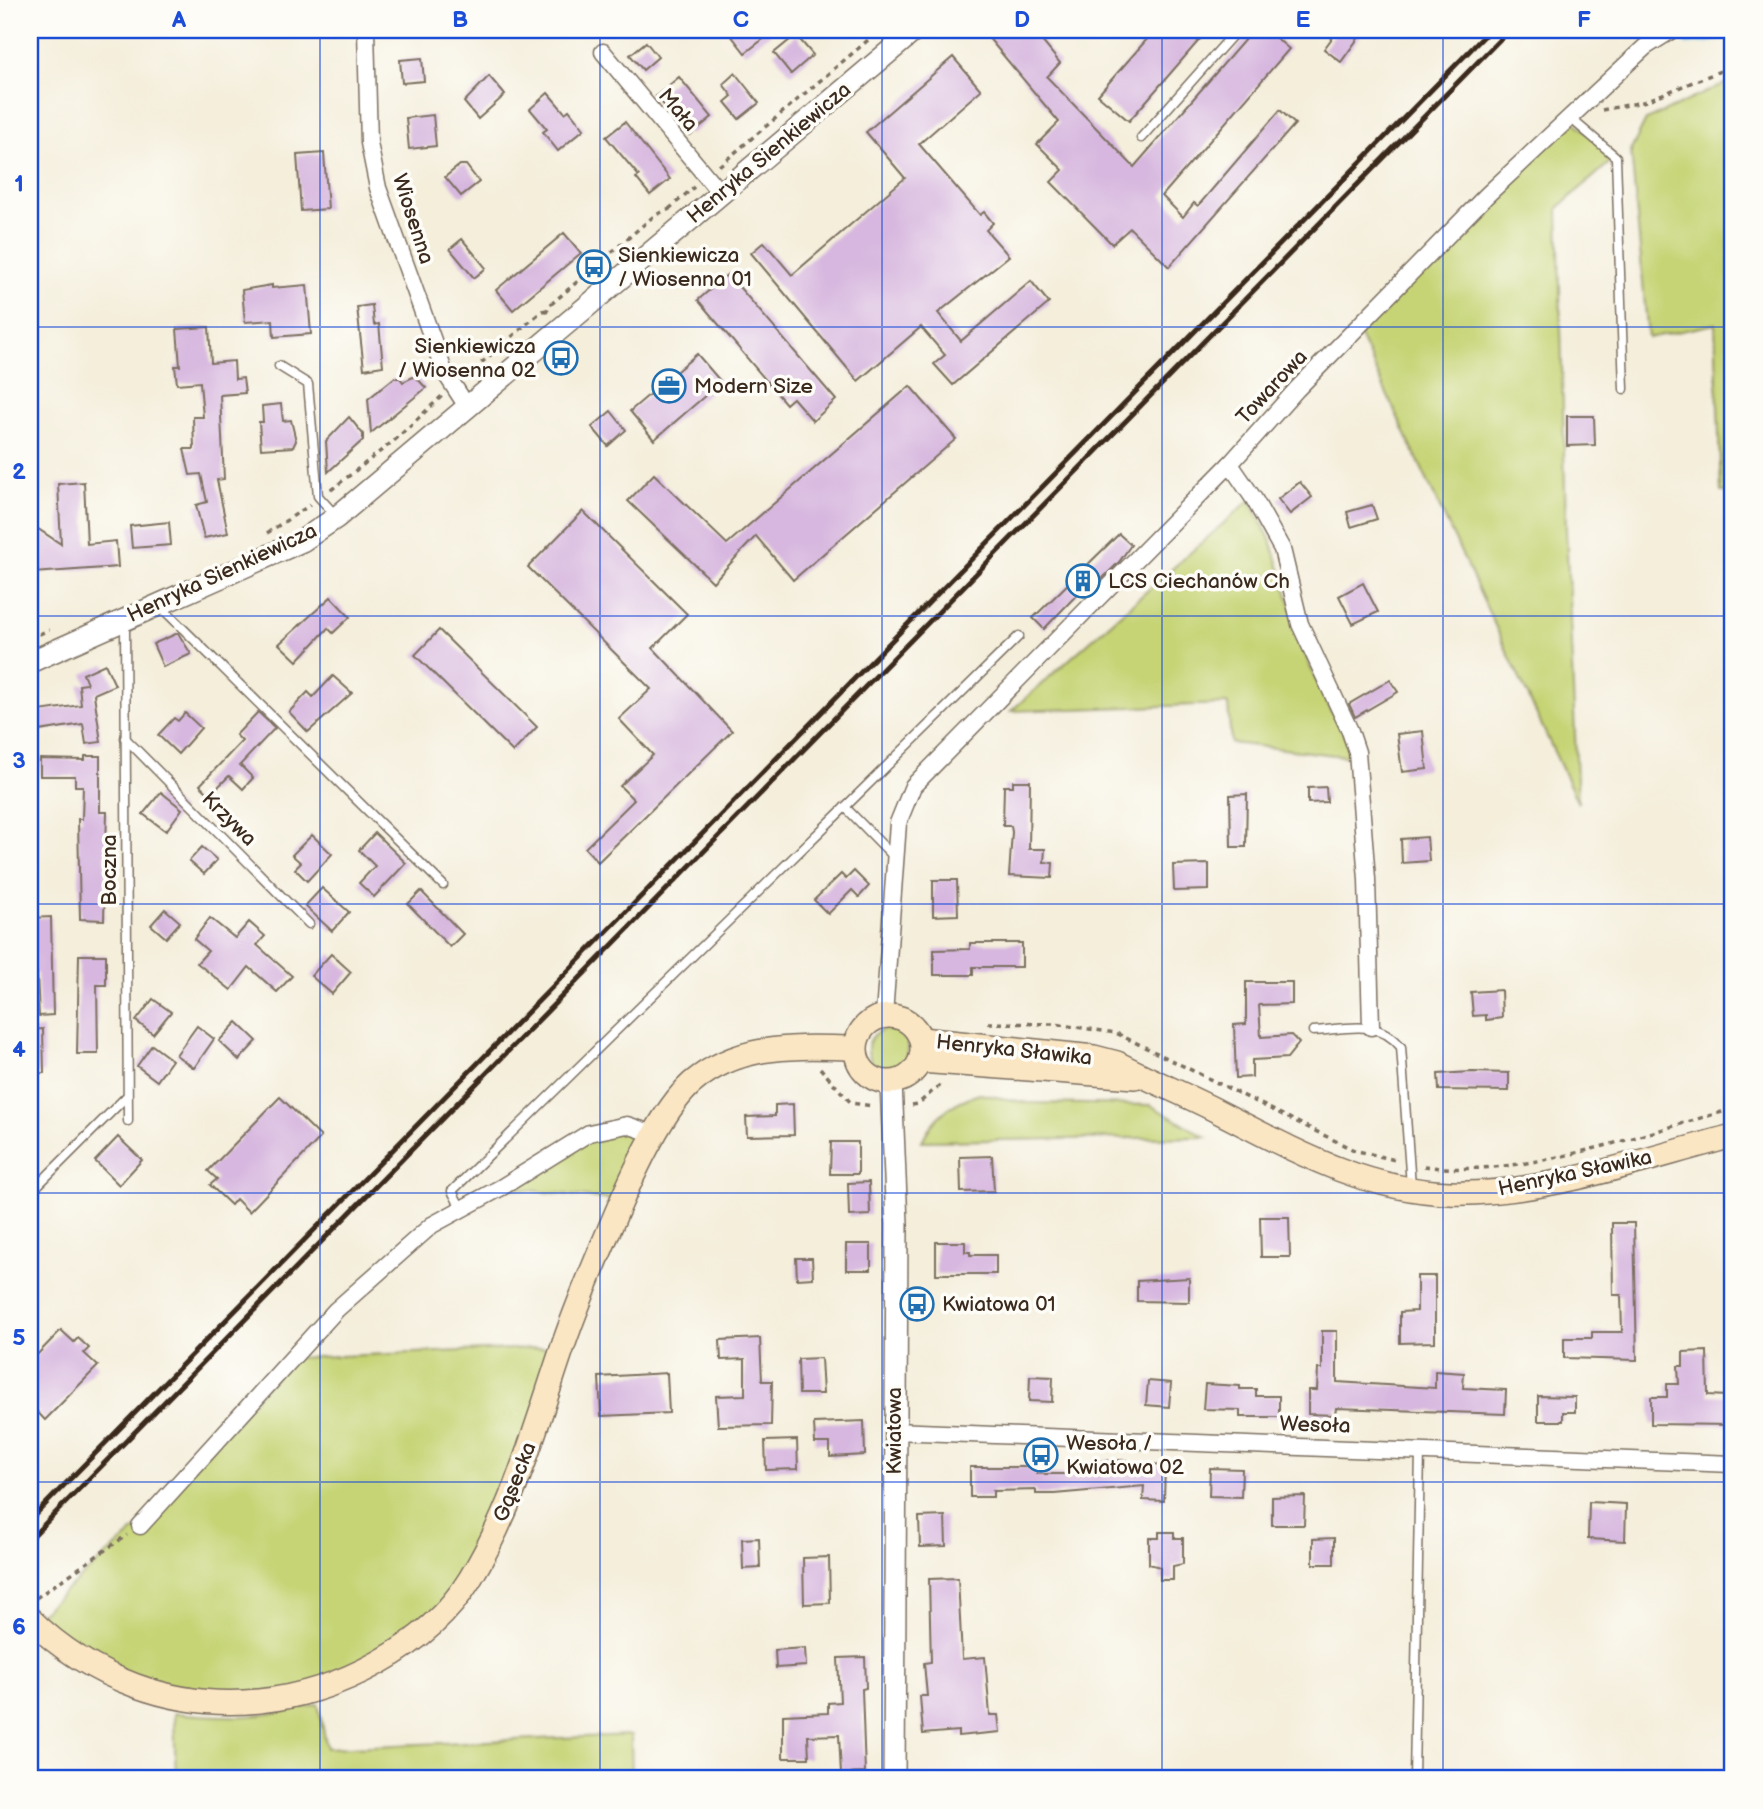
<svg xmlns="http://www.w3.org/2000/svg" width="1763" height="1809" viewBox="0 0 1763 1809" font-family="'Balsamiq Sans',sans-serif">
<style>
.green{fill:#c6d475;stroke:#807f4a;stroke-width:2}
.lines{fill:none;stroke-linecap:round;stroke-linejoin:round}
.stream{stroke:#67bee4;stroke-width:6}
.building{fill:#d7b7df}
.service-casing{stroke:#7c6f60;stroke-width:11}
.minor-casing{stroke:#7c6f60;stroke-width:19}
.tertiary-casing{stroke:#7c6f60;stroke-width:24}
.secondary-casing{stroke:#7c6f60;stroke-width:26}
.path{stroke:#7c6f60;stroke-width:3.5;stroke-dasharray:5 5;stroke-linecap:butt}
.service{stroke:#fff;stroke-width:8}
.minor{stroke:#fff;stroke-width:16}
.tertiary{stroke:#fff;stroke-width:21}
.secondary{stroke:#fbe6c4;stroke-width:23}
.rail{stroke:#3b2a1e;stroke-width:5}
.grid{fill:none;stroke:#1d4ed8;stroke-width:2;stroke-opacity:0.55}
.labels{text-anchor:middle;dominant-baseline:central;stroke-width:7;stroke-linejoin:round;paint-order:stroke}
.street-label{font-size:21px;fill:#3b2a1e;stroke:#fdfcf7}
.poi-label{font-size:21px;fill:#3b2a1e;stroke:#fdfcf7;text-anchor:start}
.neatline{fill:none;stroke:#1d4ed8;stroke-width:2.5}
.grid-label{font-size:23px;text-anchor:middle;font-weight:bold;fill:#1d4ed8}
</style>
<rect width="100%" height="100%" fill="#fdfcf7"/>
<filter id="ink" filterUnits="userSpaceOnUse"><feTurbulence type="fractalNoise" baseFrequency=".0143" numOctaves="2"/><feDisplacementMap in="SourceGraphic" scale="14" xChannelSelector="R" yChannelSelector="G"/><feConvolveMatrix kernelMatrix="1 2 1 2 8 2 1 2 1" color-interpolation-filters="sRGB"/></filter>
<filter id="wash" filterUnits="userSpaceOnUse"><feTurbulence type="fractalNoise" baseFrequency=".00686" numOctaves="4" result="noise"/><feDisplacementMap in="SourceGraphic" scale="28" xChannelSelector="R" yChannelSelector="G"/><feGaussianBlur stdDeviation="1.57" result="paint"/><feColorMatrix in="noise" values="0 0 0 0 0 0 0 0 0 0 0 0 0 0 0 0 0 1.4 0 .05"/><feComposite in="paint" operator="in"/></filter>
<g filter="url(#wash)">
<rect width="100%" height="100%" fill="#f4eedb"/>
<g class="green">
<path d="M1733,80v412h-12l-6,-168 -67,14 -17,-188 15,-30z"/>
<path d="M1569,117l47,40 -58,51 8,321 12,274 -221,-473z"/>
<path d="M1250,500l22,43 36,119 20,44 22,39 2,12 -121,-14 -3,-39 -217,7z"/>
<circle cx="888" cy="1049" r="20"/>
<path d="M980,1094l48,9 122,2 56,32 -284,4c11,-24 31,-40 58,-47z"/>
<path d="M627,1125l27,9 -32,67 -120,-14 87,-54z"/>
<path d="M562,1347l-48,140 -79,133 -117,69 -146,7 -141,-75 109,-95 152,-168z"/>
<path d="M318,1704l9,44 304,-13 1,44h-456l-2,-66c56,5 89,6 144,-9z"/>
</g>
<g class="lines">
<path class="stream" d="M1687,42l46,-5"/>
</g>
<g id="blocks">
<g class="building">
<path d="M727,30h48l-30,23z"/>
<path d="M982,30h51l27,33 -13,14 87,90 119,-137h14l22,19 -127,147 21,21 11,-14 4,3 82,-96 15,14 -126,143 -39,-39 -18,16 -61,-62 12,-12 -26,-26 22,-22z"/>
<path d="M1155,30h53l-79,91 -31,-26z"/>
<path d="M1338,30h26l-23,32 -17,-13z"/>
<path d="M796,35l17,20 -22,19 -17,-21z"/>
<path d="M646,42l12,15 -15,13 -13,-15z"/>
<path d="M953,57l28,33 -62,54 61,71 4,-3 9,11 -7,7 23,26 -71,57 23,28 70,-60 18,22 -96,82 -19,-21 11,-9 -24,-28 -63,54 -107,-128 13,-11 28,33 113,-97 -39,-46z"/>
<path d="M422,58l2,23 -22,2 -2,-23z"/>
<path d="M735,73l24,30 -20,16 -14,-17 7,-6 -9,-12z"/>
<path d="M489,76l16,19 -27,24 -14,-17z"/>
<path d="M679,77l33,40 -22,18 -34,-39z"/>
<path d="M548,93l17,20 4,-3 15,19 -26,22 -15,-19 4,-3 -17,-20z"/>
<path d="M433,115l3,31 -27,3 -3,-31z"/>
<path d="M625,122l45,57 -20,16 -14,-17 3,-2 -33,-39z"/>
<path d="M324,153l4,56 -27,2 -4,-56z"/>
<path d="M460,165h6l13,17 -18,14 -16,-19z"/>
<path d="M564,233l17,20 -68,57 -17,-20z"/>
<path d="M462,239l24,29 -12,10 -24,-29z"/>
<path d="M728,274l108,126 -23,21 -20,-23 -7,6 -88,-104z"/>
<path d="M272,285v3l35,-3 4,49 -37,3 -1,-17 -28,2 -3,-32z"/>
<path d="M372,305l2,20 5,-1 4,42 -19,3 -7,-62z"/>
<path d="M209,327l2,36 23,-2 1,18 8,-1 2,15 -25,2 4,84 -7,1 11,53 -24,5 -8,-33 11,-3 -6,-28 -11,1 -6,-26h10l-1,-32h10l-3,-35 -23,2 -2,-18h5l-3,-37z"/>
<path d="M697,354l24,28 -67,58 -24,-29z"/>
<path d="M415,376l11,12 -55,45 -3,-34 26,-21h6l3,4z"/>
<path d="M910,386l46,53 -163,141 -37,-44 -43,46 -85,-81 26,-27 73,70z"/>
<path d="M281,404l2,17 8,-1 5,21 -3,6 -32,2 -2,-27h4l-1,-16z"/>
<path d="M611,411l15,19 -18,16 -16,-19z"/>
<path d="M1567,416h27l1,29 -28,1z"/>
<path d="M349,417l14,17v6l-35,32 -2,-31z"/>
<path d="M84,482l3,62 29,-3 2,26 -85,6 -1,-48 29,19 -3,-60z"/>
<path d="M1300,482l12,15 -22,17 -12,-15z"/>
<path d="M1372,505l5,14 -26,8 -4,-15z"/>
<path d="M583,511l104,103 -34,34 79,83 -134,131 -13,-14 49,-48 -14,-14 33,-31 -34,-36 32,-30 -123,-122z"/>
<path d="M169,522l2,23 -39,3 -2,-22z"/>
<path d="M1119,534l12,11 -12,17 -19,19 -7,5 -4,-4 -45,47 -11,-11z"/>
<path d="M1363,583l15,29 -25,12 -14,-28z"/>
<path d="M331,597l19,20 -17,16 -5,-5 -31,33 -18,-17z"/>
<path d="M439,630l98,97 -24,25 -98,-97z"/>
<path d="M178,633l13,21 -28,13 -10,-23z"/>
<path d="M105,664l10,21 -21,9 7,48 -15,2 -3,-20 -44,7v-20l42,-6 -2,-20 8,-1 -4,-10z"/>
<path d="M333,676l19,17 -44,39 -19,-20 19,-20 5,5z"/>
<path d="M1390,680l8,12 -43,25 -6,-13z"/>
<path d="M258,712l17,16 -35,37 13,13 -10,11 -14,-13 -16,16h-6l-7,-7 42,-44 -6,-6z"/>
<path d="M185,713l16,15 -23,26 -20,-19 16,-17 4,3z"/>
<path d="M1423,731l4,38 -25,3 -5,-38z"/>
<path d="M85,756h15v56h7l-3,108 -24,-1 -2,-100h4l1,-33h-8v-10h-35v-17l45,1z"/>
<path d="M1013,781h17l-1,68h16l-1,13 9,1 -1,15 -43,-2 3,-44 -1,-6h-8l1,-40h9z"/>
<path d="M1326,787l1,15 -19,1v-15z"/>
<path d="M161,792l21,17 -16,22 -23,-17z"/>
<path d="M1247,794l-1,53h-15l-1,-52z"/>
<path d="M375,833l31,30 -32,34 -15,-14 16,-17 -16,-16z"/>
<path d="M312,835l20,19 -25,27 -12,-12 6,-6 -9,-8z"/>
<path d="M1427,837l2,24 -27,2 -1,-24z"/>
<path d="M202,847l15,13 -13,14 -15,-13z"/>
<path d="M1209,864v26l-35,1 -1,-26z"/>
<path d="M854,871l15,15 -10,11 -7,-7 -24,24 -14,-14 27,-26 5,5z"/>
<path d="M933,880h24l1,35 -25,1z"/>
<path d="M322,888l27,24 -17,19 -27,-25z"/>
<path d="M421,891l42,43 -13,13 -42,-43z"/>
<path d="M165,909l15,13 -14,16 -15,-13z"/>
<path d="M51,917l2,98 -14,1 -2,-43h-7v-55z"/>
<path d="M210,918l25,20 14,-16 16,14 -8,9 35,31 -15,16 -28,-25 -18,23 -34,-27 11,-12 -14,-12z"/>
<path d="M970,943h52v24h-49v8h-39v-25l36,-1z"/>
<path d="M331,954l20,18 -19,22 -21,-18z"/>
<path d="M79,955h27v30h-9l1,69h-21z"/>
<path d="M1246,982h46v22l-33,1 2,32 30,-2 8,8 -12,15 -35,2v17l-16,1 -2,-53 12,-1z"/>
<path d="M1501,990l1,28 -16,2v-5l-13,1 -2,-24z"/>
<path d="M153,999l18,13 -18,22 -17,-13z"/>
<path d="M237,1022l20,19 -18,19 -20,-19z"/>
<path d="M197,1026l17,13 -20,29 -18,-13z"/>
<path d="M43,1029l1,44 -14,1v-44z"/>
<path d="M152,1045l20,15 -15,21 -20,-15z"/>
<path d="M1472,1072l37,1v18l-70,-1 -1,-16z"/>
<path d="M280,1097l41,40 -72,75 -13,-13 -5,6 -21,-20 7,-6 -9,-8z"/>
<path d="M793,1104l1,31 -47,1 -1,-19 29,-1v-11z"/>
<path d="M118,1137l24,23 -23,25 -24,-24z"/>
<path d="M831,1142h27v32h-28z"/>
<path d="M992,1156l2,35 -33,1 -1,-35z"/>
<path d="M869,1182l1,33 -21,1 -1,-33z"/>
<path d="M1260,1217h29l1,40h-29z"/>
<path d="M1612,1223h22l3,137 -73,-2v-20h28v-6h30l-1,-37h-8z"/>
<path d="M936,1242h29v10h5v3h26v19h-60z"/>
<rect x="846" y="1244" width="25" height="26"/>
<path d="M796,1258h16l1,20 -16,1z"/>
<path d="M1417,1276h18v66l-35,1v-31l17,-1z"/>
<path d="M1189,1278v24l-52,-1v-20z"/>
<path d="M61,1330l13,12 4,-4 11,10 -5,5 14,13 -53,54 -15,-16v-42z"/>
<path d="M1322,1331h15v51l98,6v-17l29,2 -1,15 43,2 -1,24 -169,-6 -1,7 -27,-1v-24h9l1,-21h4z"/>
<path d="M760,1338l2,43h10l-1,44 -53,1 -2,-30 29,-1v-36l-24,1 -1,-20z"/>
<path d="M1707,1351l1,44 19,1v6l6,1v22l-82,-1v-27h16v-13h12l-1,-18h5v-14z"/>
<path d="M821,1358l2,36h-24l-1,-35z"/>
<path d="M667,1373l2,40 -68,3 -2,-39z"/>
<path d="M1030,1376l23,1 -1,25 -23,-1z"/>
<path d="M1148,1381l23,2 -2,24 -23,-2z"/>
<path d="M1205,1384l35,2v3h16v7h23v21h-39v-7l-37,-1z"/>
<path d="M1538,1396l37,1v15h-12v9h-25z"/>
<path d="M864,1421l1,34 -35,2v-14h-15l-1,-20z"/>
<path d="M797,1440l1,29 -32,1 -1,-29z"/>
<path d="M1126,1460v3l39,2 -1,36 -21,-1 1,-14 -90,8h-18v-4l-43,1v6h-23v-30h67v7h58l5,-2 -1,-11z"/>
<path d="M1210,1468l32,1 -1,28 -32,-1z"/>
<path d="M1305,1496l-1,29h-32v-28z"/>
<path d="M1589,1502l37,2 -1,37 -37,-2z"/>
<path d="M945,1516l1,30 -26,1 -1,-30z"/>
<path d="M1159,1532h15v6h9v26l-10,2v14h-13v-13l-11,-3v-26h10z"/>
<path d="M759,1538l1,30 -17,1 -1,-30z"/>
<path d="M1334,1538v26h-21v-25z"/>
<path d="M829,1557l1,46 -26,1 -1,-46z"/>
<path d="M958,1578l4,81 23,-2 5,58h8l2,17 -42,4v-5l-35,3 -3,-38h7l-3,-33 7,-1 -2,-83z"/>
<path d="M805,1648l1,18 -30,2 -1,-18z"/>
<path d="M865,1657l1,31 -4,1 3,84 -24,1 -2,-39 -31,1 1,22h-26v-43l45,-2v-10l12,-1 -2,-44z"/>
</g>
</g>
</g>
<g filter="url(#ink)">
<use href="#blocks" fill-opacity="0" stroke="#7c6f60" stroke-width="2"/>
<g class="lines">
<defs>
<g id="service">
<path d="M1569,117l47,40 8,232"/>
<path d="M1141,138l96,-108"/>
<path d="M279,366l29,18 10,112 19,21"/>
<path d="M161,607l282,278"/>
<path d="M125,624l3,497"/>
<path d="M125,738l184,186"/>
<path d="M895,858l-50,-51 174,-171"/>
<path d="M1313,1031c34,-2 65,-13 88,16l10,139"/>
<path d="M30,1193l97,-97"/>
<path d="M461,1208l-9,-17 393,-384"/>
<path d="M1414,1779l6,-328"/>
</g>
<g id="minor">
<path d="M366,30l3,113 9,45 66,183 24,37"/>
<path d="M603,52l118,142"/>
<path d="M1230,464l24,35 28,50 18,75 50,107 7,21 10,127 4,148"/>
<path d="M884,1015l14,-192 15,-37 317,-322 67,-75 190,-194 158,-148 27,-17"/>
<path d="M894,1431l839,33"/>
<path d="M140,1526l196,-216 96,-85 70,-38 87,-54 38,-8 27,9"/>
</g>
<g id="tertiary">
<path d="M30,662l272,-121 35,-24 578,-487"/>
<path d="M891,1082l6,142 -3,555"/>
</g>
<g id="secondary">
<circle cx="889" cy="1049" r="33"/>
<path d="M921,1039l173,18 23,6c32,17 67,31 100,48 75,38 145,79 232,82 92,3 195,-34 284,-57"/>
<path d="M920,1061l215,16"/>
<path d="M30,1619c60,59 144,91 229,82 78,-8 169,-53 211,-122 43,-70 65,-150 91,-227 16,-49 37,-96 57,-143 16,-37 44,-99 74,-126 48,-41 105,-36 163,-35"/>
</g>
</defs>
<use href="#service" class="service-casing"/>
<use href="#minor" class="minor-casing"/>
<use href="#tertiary" class="tertiary-casing"/>
<use href="#secondary" class="secondary-casing"/>
<g class="path">
<path d="M1602,110l41,-8 90,-36"/>
<path d="M719,166l161,-136"/>
<path d="M669,209l25,-22"/>
<path d="M546,313l3,-7 106,-91 15,-6"/>
<path d="M466,376l76,-65 5,-1"/>
<path d="M331,490l65,-51 46,-43"/>
<path d="M267,533l43,-28"/>
<path d="M30,638l19,-8"/>
<path d="M988,1023l67,1 61,9 238,117 41,10"/>
<path d="M820,1068l31,35 22,3"/>
<path d="M912,1105l6,-1 24,-21"/>
<path d="M1424,1166c96,14 216,-32 309,-57"/>
<path d="M36,1598l91,-63"/>
</g>
<use href="#service" class="service"/>
<use href="#minor" class="minor"/>
<use href="#tertiary" class="tertiary"/>
<use href="#secondary" class="secondary"/>
<g class="rail">
<path d="M30,1520l1460,-1490"/>
<path d="M30,1539l1479,-1509"/>
</g>
</g>
</g>
<path class="grid" d="M320,30v1749M600,30v1749M882,30v1749M1162,30v1749M1443,30v1749M30,327h1703M30,616h1703M30,904h1703M30,1193h1703M30,1482h1703"/>
<defs>
<symbol id="bus-ring" viewBox="-11 -11 22 22"><circle r="9.5" fill="#fdfcf7" stroke="#1f6fb2" stroke-width="1.5"/><path d="M-5-6H5V4H4V6H2V4H-2V6H-4V4H-5ZM-3.5-4V0h7V-4ZM-3.5 1.2v1.5H-2V1.2ZM2 1.2v1.5H3.5V1.2Z" fill="#1f6fb2"/></symbol>
<symbol id="office-ring" viewBox="-11 -11 22 22"><circle r="9.5" fill="#fdfcf7" stroke="#1f6fb2" stroke-width="1.5"/><path d="M-6-3h4V-5.5h4V-3h4V5H-6ZM-1-4.5V-3h2v-1.5ZM-6 0V1H6V0Z" fill="#1f6fb2"/></symbol>
<symbol id="building-ring" viewBox="-11 -11 22 22"><circle r="9.5" fill="#fdfcf7" stroke="#1f6fb2" stroke-width="1.5"/><path d="M-4-6H4V6H1V3H-1V6H-4ZM-2.5-4.3h1.7v1.8h-1.7ZM.8-4.3h1.7v1.8H.8ZM-2.5-1h1.7V.8h-1.7ZM.8-1h1.7V.8H.8Z" fill="#1f6fb2"/></symbol>
</defs>
<g fill-rule="evenodd">
<use href="#bus-ring" x="575" y="248" width="38" height="38"/>
<use href="#bus-ring" x="542" y="339" width="38" height="38"/>
<use href="#office-ring" x="650" y="367" width="38" height="38"/>
<use href="#building-ring" x="1064" y="562" width="38" height="38"/>
<use href="#bus-ring" x="898" y="1285" width="38" height="38"/>
<use href="#bus-ring" x="1022" y="1436" width="38" height="38"/>
</g>
<g class="labels">
<g class="street-label">
<text transform="translate(678 110) rotate(50)">Mała</text>
<text transform="translate(769 153) rotate(-40)">Henryka Sienkiewicza</text>
<text transform="translate(413 219) rotate(72)">Wiosenna</text>
<text transform="translate(1272 387) rotate(-47)">Towarowa</text>
<text transform="translate(222 573) rotate(-25)">Henryka Sienkiewicza</text>
<text transform="translate(229 819) rotate(45)">Krzywa</text>
<text transform="translate(109 870) rotate(-90)">Boczna</text>
<text transform="translate(1014 1050) rotate(6)">Henryka Sławika</text>
<text transform="translate(1575 1173) rotate(-12)">Henryka Sławika</text>
<text transform="translate(1315 1425) rotate(2)">Wesoła</text>
<text transform="translate(894 1431) rotate(-90)">Kwiatowa</text>
<text transform="translate(515 1482) rotate(-69)">Gąsecka</text>
</g>
<g class="poi-label">
<text x="618" y="255">Sienkiewicza<tspan x="618" dy="24">/ Wiosenna 01</tspan></text>
<text x="536" y="346" text-anchor="end">Sienkiewicza<tspan x="536" dy="24">/ Wiosenna 02</tspan></text>
<text x="694" y="386">Modern Size</text>
<text x="1108" y="581">LCS Ciechanów Ch</text>
<text x="942" y="1304">Kwiatowa 01</text>
<text x="1066" y="1443">Wesoła /<tspan x="1066" dy="24">Kwiatowa 02</tspan></text>
</g>
</g>
<rect width="1763" height="1809" fill="none" stroke="#fdfcf7" stroke-width="77"/>
<rect x="38" y="38" width="1686" height="1732" class="neatline"/>
<g class="grid-label">
<text x="179" y="27">A</text>
<text x="460" y="27">B</text>
<text x="741" y="27">C</text>
<text x="1022" y="27">D</text>
<text x="1303" y="27">E</text>
<text x="1584" y="27">F</text>
<text x="19" y="191">1</text>
<text x="19" y="479">2</text>
<text x="19" y="768">3</text>
<text x="19" y="1057">4</text>
<text x="19" y="1345">5</text>
<text x="19" y="1634">6</text>
</g>
</svg>
